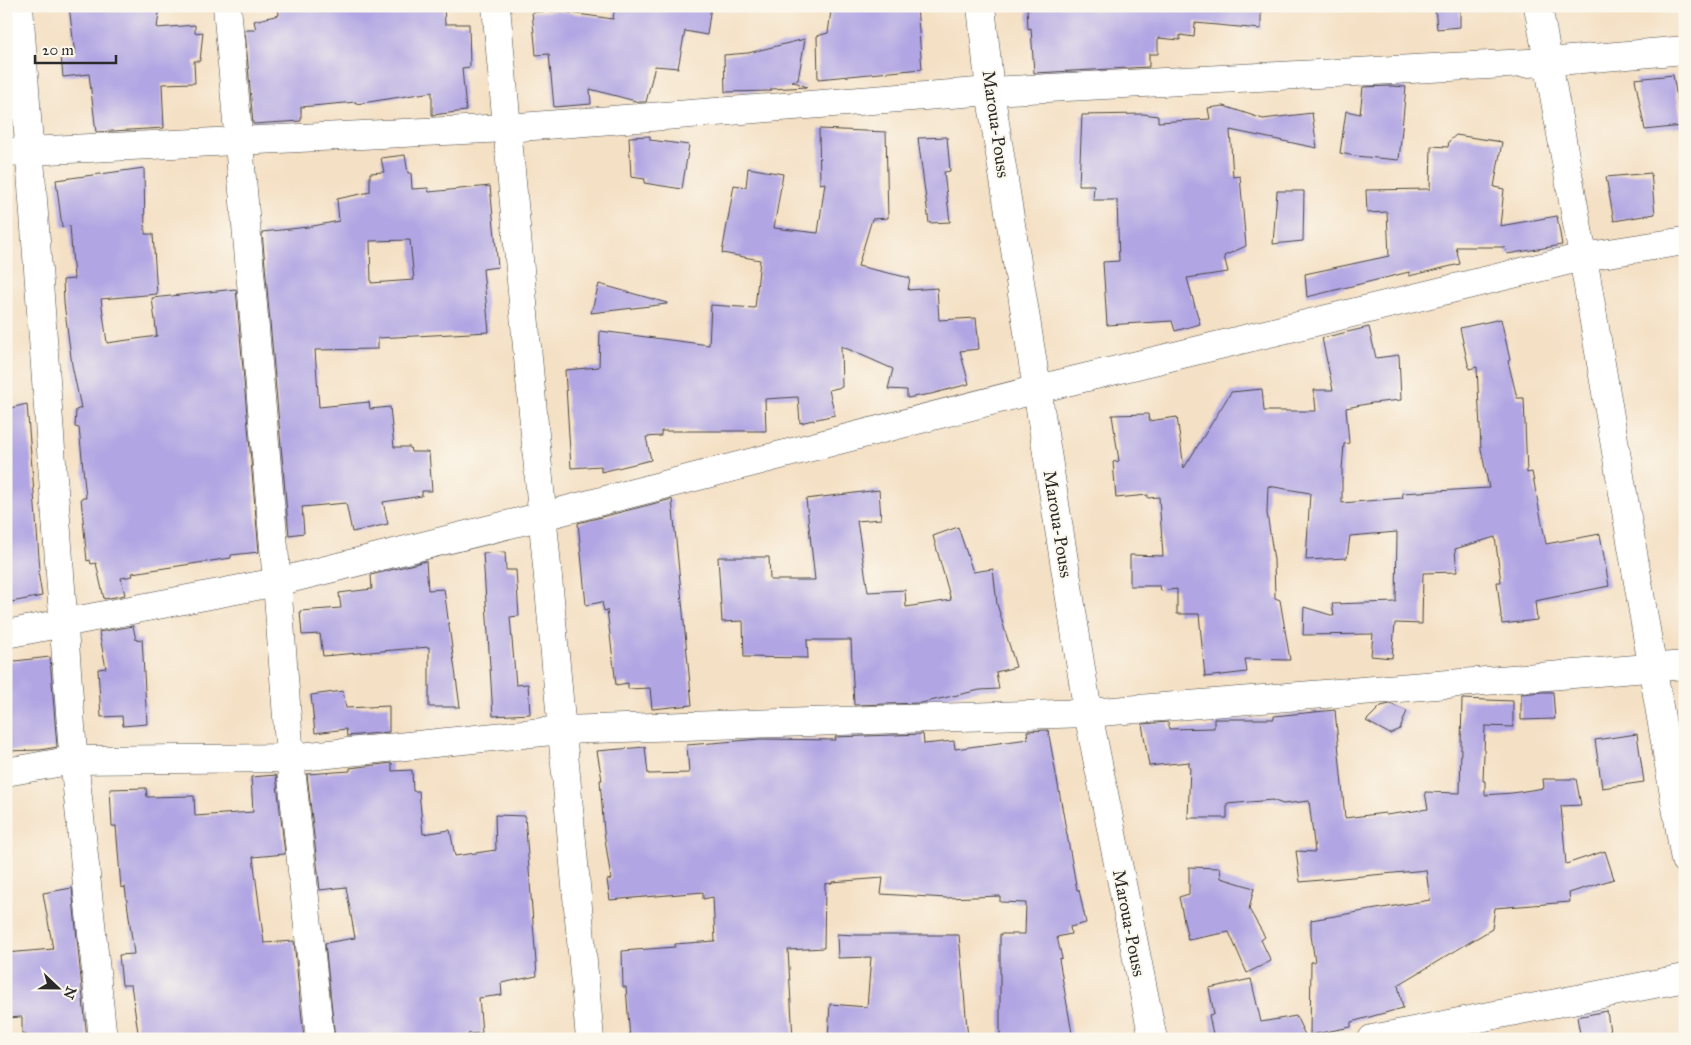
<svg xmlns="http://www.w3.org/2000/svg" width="1691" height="1045" viewBox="0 0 1691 1045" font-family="'IM FELL Great Primer',serif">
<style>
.building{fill:#b1a6e3;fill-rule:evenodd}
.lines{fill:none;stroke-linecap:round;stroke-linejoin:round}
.minor-casing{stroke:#494642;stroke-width:29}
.major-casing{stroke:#494642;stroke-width:29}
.minor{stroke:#fff;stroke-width:28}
.major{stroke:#fff;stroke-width:28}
.labels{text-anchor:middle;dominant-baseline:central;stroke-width:4;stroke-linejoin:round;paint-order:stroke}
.street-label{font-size:18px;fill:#2b2b2b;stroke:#fbf7ec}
</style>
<rect width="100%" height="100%" fill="#fbf7ec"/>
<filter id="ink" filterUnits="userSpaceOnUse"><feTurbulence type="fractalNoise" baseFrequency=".02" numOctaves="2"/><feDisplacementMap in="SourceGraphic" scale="10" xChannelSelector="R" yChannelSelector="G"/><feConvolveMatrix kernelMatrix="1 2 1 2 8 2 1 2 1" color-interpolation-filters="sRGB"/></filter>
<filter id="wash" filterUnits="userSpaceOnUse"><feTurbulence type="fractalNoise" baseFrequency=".0096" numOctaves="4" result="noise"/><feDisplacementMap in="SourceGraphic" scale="20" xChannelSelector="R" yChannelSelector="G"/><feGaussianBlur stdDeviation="1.12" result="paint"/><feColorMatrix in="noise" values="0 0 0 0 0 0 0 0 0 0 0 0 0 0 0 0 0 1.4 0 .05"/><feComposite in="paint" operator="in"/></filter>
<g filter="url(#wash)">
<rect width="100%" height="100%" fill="#f4e0c4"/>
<g id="blocks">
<g class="building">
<path d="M69,6h91l-3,22 38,-3v8l8,-1 -3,29h-6l1,22 -33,1 2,44 -68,4 -7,-58 -26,3 -2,-21 14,-1z"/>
<path d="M278,6h166l1,18h24l1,43 -8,1 4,43 -34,4v-23l-76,12v-2l-55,5v14l-48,3 -8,-94h11l-2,-9 25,-6z"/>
<path d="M615,6h96l-4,29 -22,-4 -7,37 -23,-2 -9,36h-7l-49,-13 1,15 -37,3 -5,-53 -13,1 -4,-43 25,-1 56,8z"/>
<path d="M880,6h37l5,63 -104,10 -1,-43 11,-3 3,-22z"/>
<path d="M1027,6h234v23l-66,-6 -1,14 -14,-2v5l-22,-2v16h-9v13l-115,6 -3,-45 -3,1z"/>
<path d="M1435,6h25v21l-23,2z"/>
<path d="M805,39l-7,41 -6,1 15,6 -36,2v2l-46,1 -1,-37 24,-2z"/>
<path d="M1673,75l9,51 -37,4 -10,-51z"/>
<path d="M1391,86l15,1 -7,73 -44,-4 -15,-3 6,-42 14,3 3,-27z"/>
<path d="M1224,106l39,13 49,-6 5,35 -87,-18 3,47 7,-1 6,70 -22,10 4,16 -41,6 13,46 -25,7 -3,-10 -65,4 -4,-63 16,-1 -2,-61h-24l1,-15h-15l3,-70 61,-1 15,2v6l52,-3 -2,-11z"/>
<path d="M819,129l67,3 2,86 -16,1 -14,47 52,12 -2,12 29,-2 2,32 37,-2 3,31 -19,2 9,33 -38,10 -24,4v-8l-19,-1 5,-20 -52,-23 1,41 -13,3 6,25 -35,8 -2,-26 -33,2 1,32h-105v5l-15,1 5,23 -50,12v-6l-30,2 -6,-98 34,-3 1,-36 109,14 2,-40 44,3 5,-48 -38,-7 12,-68 12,2 2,-19 35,6 -9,54 44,5 7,-50 -5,1z"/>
<path d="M1456,135l46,7 -8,45 10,2 -4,37 57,-10 5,29 -55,9 -2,-7h-49l4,17 -51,12v-4l-102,25 -2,-23 84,-18 -2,-44 -20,1 -1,-23 64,-1 1,-43 17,1 1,-6z"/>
<path d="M650,136v4l39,5 -7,44 -38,-6 1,-4 -14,-2 -2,-40z"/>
<path d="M947,137l3,34 -6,1 6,50 -21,1 -11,-85z"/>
<path d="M405,155l3,18h3l1,16 16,-1 1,4 61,-6 8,81 -15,2 6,63 -111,6v11l-63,1 4,57 50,-5 1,7 20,-2 4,40h16l1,5h15l3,1 3,38h-10v5l-39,6 5,22 -36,8 -6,-29 -44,4 2,26 -15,2 -27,-303 46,-5 31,-6 -2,-22 33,-7v-19l14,-1 -3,-14zM410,240l4,40 -43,3 -1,-42z"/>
<path d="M144,168l1,66h8l4,60 -56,5 6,44 50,-7 -5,-38 84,-9 23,263 -28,3v3l-99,15 1,3 -12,2 4,17 -21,4 -8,-36 -5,1 -1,-4 -3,1 -6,-63h5l-7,-70 -4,-1 1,-17 5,-2 -9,-43 -8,-62 -1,-23 11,-1 -4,-53 -8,1 -6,-47z"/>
<path d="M1651,173l4,41 -41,7 -8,-44z"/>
<path d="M1277,191h27l-1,50 -30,3z"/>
<path d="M599,284l68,19v1l-76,9z"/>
<path d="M1501,319l9,41 -2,1 9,37h7l3,75 5,-1 14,72 54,-10 9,52 -74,15 2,19 -35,4 -5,-42h4l-6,-45 -40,12 2,23 -34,1 -1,51 -27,-1 -3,35 -21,-2 2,-22 -70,1 1,-28 30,9 -2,-12 64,-2 1,-70 -47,4 -3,22 -41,2 4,-67 -42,-7 -1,27 7,47 1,38 5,2 10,60 -45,-1 2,13 -42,5 -6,-63h-22v-25l-16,2 -1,-5h-30v-31l33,1 -4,-59 -11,1v-3l-32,3 -3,-36 6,-1 -7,-46 36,-1 1,7 28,-4 7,51 47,-76 31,-3 2,22h52l-2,-21h19l-11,-52 47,-11 7,31 23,-3 2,45 -29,3 -26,5 3,35 -5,1 -2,26v33l61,-5 -1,-5 87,-5 -8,-39 -4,-82 -8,2 -9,-41z"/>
<path d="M27,404l13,166 -2,1 4,25 -36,7v-194z"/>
<path d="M879,490l2,29 -24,2 11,71 37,-2 1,17 45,-7 -18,-64 25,-9 15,45 20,-3 4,35 19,63 -20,5 3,17 -19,1 -59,13 -67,2 -3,-65h-44l1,18 -64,-1 -1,-36 -21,1 -4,-65h51l1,23h45l-9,-81z"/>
<path d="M672,499l20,206 -40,4 -2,-21 -22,1v-6l-12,2 -9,-75 -3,1 -2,-9 -16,3 -8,-82z"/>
<path d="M505,552l1,18h10l3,46 -9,1 6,68 12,-1 2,30 -37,2 -10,-163z"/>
<path d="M426,561l2,29 16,-1 16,118h-31v-60l-106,9 -3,-22 -18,1 -2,-24 41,-3 -2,-15 33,-4 -1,-14z"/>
<path d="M133,626l3,14 6,-1 5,85 -24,2 -1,-10 -21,1 -3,-48 8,-1 -7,-36z"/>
<path d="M50,657l7,90 -17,3 -34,1v-89z"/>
<path d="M343,691l3,17 43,-2v26l-42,4 -1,-7 -31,4 -4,-38z"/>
<path d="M1542,692h11l2,27 -34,1v-26z"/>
<path d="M1462,699l51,2v26l-28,-1 -2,55h2v14l27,-2 32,-5 -1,-9h33l5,26 -20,1 5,58 39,-13 9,28 -45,14 1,9 -75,6 -3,21 -94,56 5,23 -52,14v5l-41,8 1,-73h4l-4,-27v-15l119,-20 -4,-30 -126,12 -4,-31 19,1 -6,-51 -26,3 -11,-4 -45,4v14h-39l2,-51h-1v-5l-40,4 -7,-42 26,-2 1,7 45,-1v-9h60v-3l61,-6 10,108 40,-5 1,2 42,-6 -3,-17 35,1z"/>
<path d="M1390,704l17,7 -7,18 -10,5 -24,-13 15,-15z"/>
<path d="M1048,730l29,160h2l7,33 -16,4 1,7 -14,3 5,21 -3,1 14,80h-73v-105h25l1,-31 -26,-1v-6l-54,2 -65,-4 2,-16 -51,4v1l-7,1 -1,64 -36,2 5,89h-163l-4,-52h-3l-1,-36 53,-4v-3l40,-3 -2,-44 -10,2v-7l-93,8 -3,-20 4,-1 -7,-47 -4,-52h2l-5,-29 48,-4 3,27 41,-1 -2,-28 73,-6 76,1 -1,-3 88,-3 1,10 30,-3 1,8 73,-10 -1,-8z"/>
<path d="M1637,734l7,48 -42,6 -7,-48z"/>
<path d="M392,763v8l20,-1 1,21h6l4,43 27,-4 5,26 41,-6 -1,-35 30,1 12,160 -36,7 1,12 -23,3 3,35 -14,1v2l-48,3h-85l-10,-96 30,-5 -9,-51 -26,3 -13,-116 43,-3v-3z"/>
<path d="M276,775l9,79 -32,3 11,86 30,-2 10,98h-165l-8,-54h-9l-3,-30 15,-1 -9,-67 -4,1 -5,-62h-4l-2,-37 36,-1 1,9 47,-1 1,20 58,-4 -2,-35z"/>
<path d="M1189,867l31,1 1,10 33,10 -5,21 16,28 -4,3 10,21 -24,12 -18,-41 -41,8 -9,-43 10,-3z"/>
<path d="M72,888l15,151h-47l-18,-5v-17l-16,1v-65l47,-4 -10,-56z"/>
<path d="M837,934l17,1h105l9,104h-140l2,-35 37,3 4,-50 -33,1z"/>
<path d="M1251,979l10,43 35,-6 11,23h-93l-5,-24 5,-1 -5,-26z"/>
<path d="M1607,1011l4,28h-30l-4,-22z"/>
</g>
</g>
</g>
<g filter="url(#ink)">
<use href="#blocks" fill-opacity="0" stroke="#494642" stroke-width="1"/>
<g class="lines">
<defs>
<g id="minor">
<path d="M19,6l53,734 31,299"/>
<path d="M227,6l50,576 13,176 30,281"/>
<path d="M496,6l94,1033"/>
<path d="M1538,6l45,251 102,603"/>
<path d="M6,152l501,-24 483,-37 557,-29 138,-12"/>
<path d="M6,634l271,-52 266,-66 495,-127 545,-132 102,-16"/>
<path d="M6,772l68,-12 216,-2 272,-28 526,-17 597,-48"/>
<path d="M1372,1039l313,-61"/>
</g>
<path id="major" d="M981,6l9,85 98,622 65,326"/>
</defs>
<use href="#minor" class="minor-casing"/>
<use href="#major" class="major-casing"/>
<use href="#minor" class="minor"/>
<use href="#major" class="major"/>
</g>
</g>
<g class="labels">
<g class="street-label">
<text transform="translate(996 124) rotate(82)">Maroua-Pouss</text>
<text transform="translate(1058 524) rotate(81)">Maroua-Pouss</text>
<text transform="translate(1129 923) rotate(79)">Maroua-Pouss</text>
</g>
</g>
<rect width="1691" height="1045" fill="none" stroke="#fbf7ec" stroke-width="25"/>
<g transform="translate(58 988) rotate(112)" stroke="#fbf7ec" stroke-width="4" paint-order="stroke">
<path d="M0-4L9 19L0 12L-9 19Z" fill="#2b2b2b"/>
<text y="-8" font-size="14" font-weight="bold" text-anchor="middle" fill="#2b2b2b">N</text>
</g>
<path d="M35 55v8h81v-8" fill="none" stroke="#2b2b2b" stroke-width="2.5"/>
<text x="42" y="55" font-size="15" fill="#2b2b2b" stroke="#fbf7ec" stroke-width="4" paint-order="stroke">20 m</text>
</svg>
